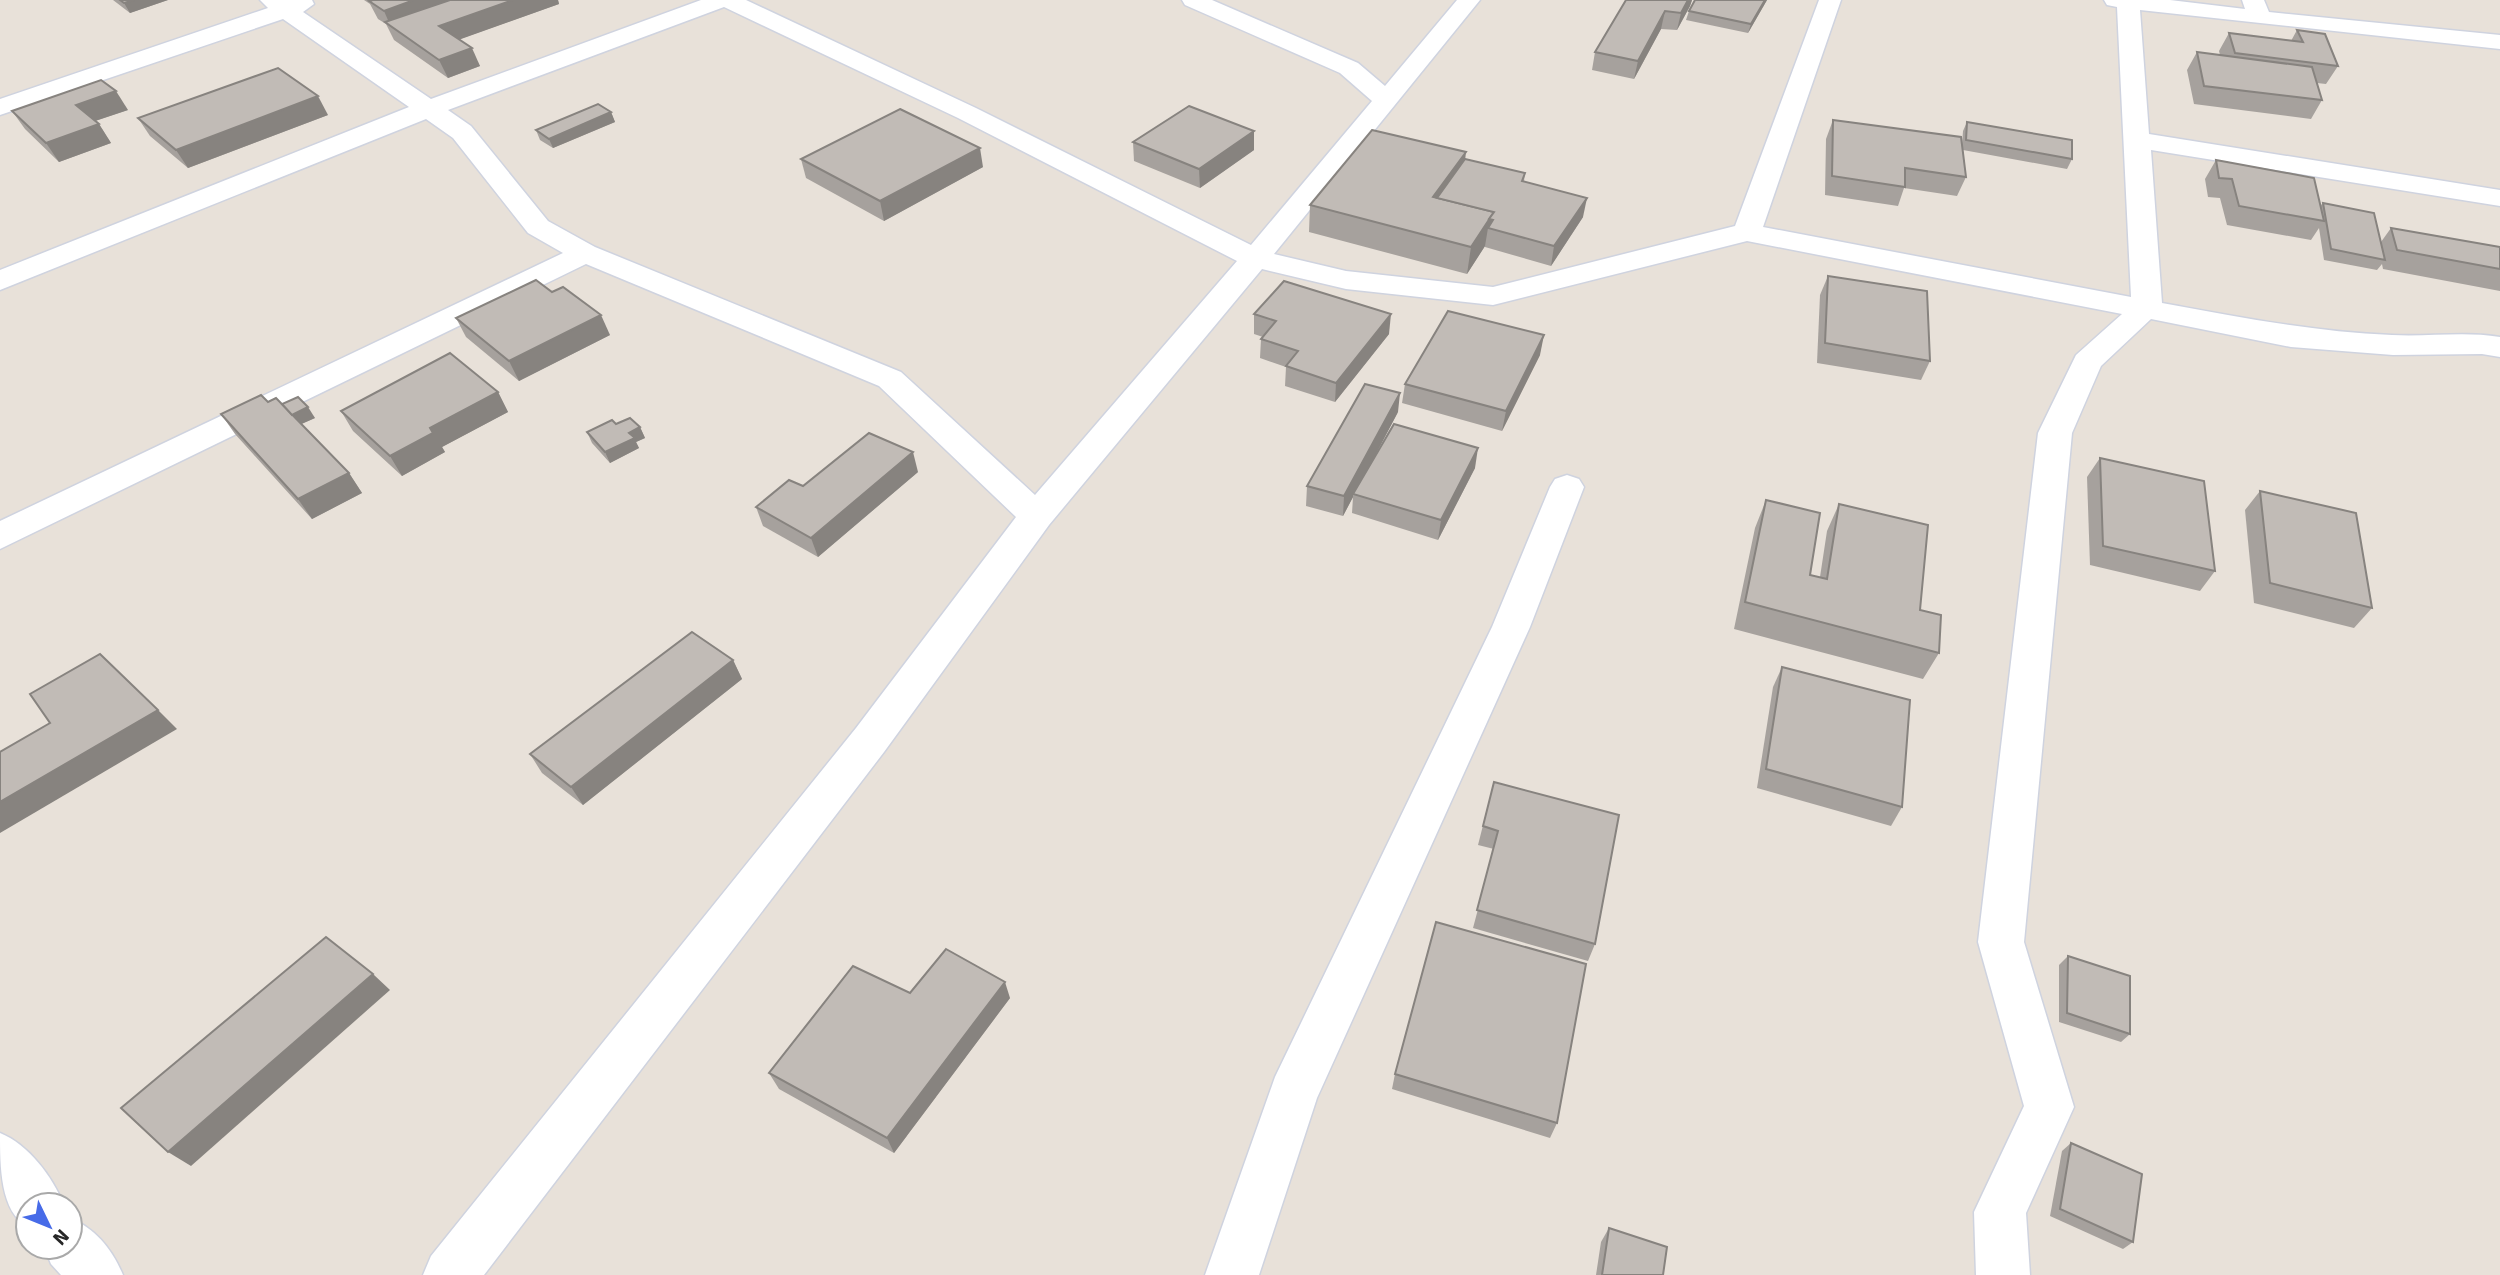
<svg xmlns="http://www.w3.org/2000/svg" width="2500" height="1275" viewBox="0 0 2500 1275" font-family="Signika,sans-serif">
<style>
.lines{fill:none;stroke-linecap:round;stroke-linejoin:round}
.street-casing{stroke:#cfd3df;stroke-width:3}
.street{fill:#fff;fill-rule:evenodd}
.wall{fill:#a6a19d}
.shaded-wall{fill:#87837f}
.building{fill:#c1bbb6;stroke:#87837f;stroke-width:2}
</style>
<rect width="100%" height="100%" fill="#e8e1d9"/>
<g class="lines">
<defs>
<g id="street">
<path d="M260,0h52l2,4 -11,8 128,87 270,-99h45l230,108 275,137 121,-144 -32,-28 -155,-68 -3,-5h30l146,63 27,23 72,-86h23l-206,254 72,17 147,16 242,-61 84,-226h22l-78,227 368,70 -14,-290 -10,-2 -3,-5h66l75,9 -3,-9h22l5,12 231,23v14l-360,-39 9,124 351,56v16l-349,-56 11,153c77,14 152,29 230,32 36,2 72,-4 108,2v20l-18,-3 -89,1 -102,-8 -140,-28 -50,47 -29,67 -48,509 50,165 -48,106 4,62h-54l-2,-63 50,-106 -46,-164 60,-509 38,-78 46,-41 -375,-73 -254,64 -147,-16 -84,-20 -213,256 -165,227 -400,523h-61l8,-19 425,-528 160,-211 -137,-131 -293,-122 -586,285v-28l563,-268 -35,-20 -75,-95 -27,-19 -426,171v-20l409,-163 -126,-88 -283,96v-16l268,-91zM724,7l234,111 279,143 -202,234 -134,-123 -306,-125 -47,-26 -77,-95 -23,-16z"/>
<path d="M1567,475l12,4 5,8 -54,140 -213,471 -58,177h-54l70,-198 217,-450 58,-140 5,-8z"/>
<path d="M0,1133c29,12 52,43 64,72h-36v22c-28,-15 -28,-61 -28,-94z"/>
<path d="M70,1218c26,11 42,31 53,57h-62l-10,-11 -7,-17h26z"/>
</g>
</defs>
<use href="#street" class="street-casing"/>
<use href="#street" class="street"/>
</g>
<g class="wall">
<path d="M113,0h55l-38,13z"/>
<path d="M364,0h194l1,4 -99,35 20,27 -32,12 -54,-38 -8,-16 -8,-5 -8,-15z"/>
<path d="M1626,0h66l-2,6 -13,24 -16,-1 -27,50 -42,-9 3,-18z"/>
<path d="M1695,0h72l-19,33 -62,-13 3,-9z"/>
<path d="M2297,30l41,36 -12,18 -9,-1 5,17 -11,19 -117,-15 -7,-34 10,-18 23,3 -1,-4 10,-18 62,8z"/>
<path d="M128,110l-33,11 4,3 12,19 -52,19 -34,-33 -13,-18z"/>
<path d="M611,112l4,10 -62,26 -13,-8 -4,-10z"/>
<path d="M328,115l-140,53 -38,-32 -12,-18z"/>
<path d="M1833,120l129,25 1,-14 4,-9 105,37 -5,10 -104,-19 3,27 -9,19 -53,-8 -6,18 -73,-11 1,-56z"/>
<path d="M1254,131v19l-54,38 -66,-27 -1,-19z"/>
<path d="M801,159l182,8 -99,54 -78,-43z"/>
<path d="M1465,159l60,14 -1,8 59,36 -32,49 -66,-19v-1l-18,28 -158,-42 1,-27z"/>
<path d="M2216,160l104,46 3,-3 58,39 10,-14 109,19v44l-117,-22 -1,-5 -5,6 -53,-10 -5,-32 -8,12 -84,-15 -7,-27 -12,-1 -3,-18z"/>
<path d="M1828,276l102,85 -9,19 -104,-17 3,-68z"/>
<path d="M1254,314l135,20 -54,68 -50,-16 1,-19 -26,-9 1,-19 2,-2 -9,-3z"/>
<path d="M456,318l154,17 -91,46 -53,-44z"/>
<path d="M1540,355l-38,76 -100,-28 3,-19z"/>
<path d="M498,392l10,20 -66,35 3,5 -43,24 -49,-45 -12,-20z"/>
<path d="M282,404l33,14 -14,6 48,49 13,20 -50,26 -77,-85 -14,-20z"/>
<path d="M1398,412l-29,54 106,2 -37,72 -86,-27 1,-16 -10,19 -37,-10 1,-20z"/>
<path d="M616,424l24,3 5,11 -9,4 3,6 -29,15 -18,-20 -5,-11z"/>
<path d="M2100,458l115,113 -15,20 -110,-26 -3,-88z"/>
<path d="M918,472l-100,85 -55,-31 -7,-19 47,-21z"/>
<path d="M2260,491l112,117 -18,20 -100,-25 -9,-93z"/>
<path d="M1766,500l44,75 10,2 7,-46 12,-27 81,106 19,43 -16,26 -189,-50 21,-101z"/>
<path d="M733,660l9,19 -159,126 -41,-32 -12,-19z"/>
<path d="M1782,667l120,140 -11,19 -134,-38 16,-101z"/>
<path d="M1494,782l101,162 -7,17 -115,-33 21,-79 -16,-4z"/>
<path d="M2068,956l62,78 -9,8 -62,-20v-57z"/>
<path d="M910,993l100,5 -116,155 -115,-64 -10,-16z"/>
<path d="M1395,1074l162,49 -7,15 -158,-49z"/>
<path d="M2071,1143l62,99 -10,7 -73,-33 12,-65z"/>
<path d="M1609,1228l54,47h-67l5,-33z"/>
</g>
<g class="shaded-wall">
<path d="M134,0h34l-38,13 -6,-10z"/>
<path d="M414,0h58l-81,27 -7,-16z"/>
<path d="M513,0h45l1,4 -112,40 -8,-18z"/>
<path d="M1688,0h4l-2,6 -13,24 4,-17z"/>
<path d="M1765,0h2l-19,33 3,-9z"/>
<path d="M1665,11l-4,18 -27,50 4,-18z"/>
<path d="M472,48l8,18 -32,12 -9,-18z"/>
<path d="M116,91l12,19 -39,13 -13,-18z"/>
<path d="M318,96l10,19 -140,53 -12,-18z"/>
<path d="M611,112l4,10 -62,26 -4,-9z"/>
<path d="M99,124l12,19 -52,19 -13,-19z"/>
<path d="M1254,131v19l-54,38 -1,-19z"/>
<path d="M980,148l3,19 -99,54 -4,-20z"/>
<path d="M1466,152l-3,26 -21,29 -9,-10z"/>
<path d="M1587,198l-4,19 -32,49 3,-20z"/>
<path d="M1494,212l-3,17 -3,-1 -3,18 -18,28 4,-27z"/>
<path d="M1391,314l-2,20 -54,68 1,-19z"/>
<path d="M601,315l9,20 -91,46 -10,-20z"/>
<path d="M1544,335l-4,20 -38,76 4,-20z"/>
<path d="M498,392l10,20 -66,35 3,5 -43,24 -12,-20 40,-28z"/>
<path d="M1400,393l-2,19 -43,82h-2v3l-10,19 1,-20z"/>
<path d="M308,407l7,11 -18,8 -7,-10z"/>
<path d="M640,427l5,11 -9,4 3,6 -29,15 -5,-11 24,-19z"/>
<path d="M1478,448l-3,20 -37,72 3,-20z"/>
<path d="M913,452l5,20 -100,85 -7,-19z"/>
<path d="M349,473l13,20 -50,26 -14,-20z"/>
<path d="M733,660l9,19 -159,126 -12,-18z"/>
<path d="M158,710l19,19 -177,104v-31z"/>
<path d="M373,974l17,16 -199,176 -23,-14z"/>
<path d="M1005,982l5,16 -116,155 -7,-15z"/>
</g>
<g class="building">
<path d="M120,0h14l-10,3z"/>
<path d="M373,0h41l-30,11 -15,-10z"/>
<path d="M450,0h63l-74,26 33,22 -33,12 -54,-38z"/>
<path d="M1626,0h62l-7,13 -16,-2 -27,50 -43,-9z"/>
<path d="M1695,0h70l-14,24 -62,-13z"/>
<path d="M2297,30l28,4 13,32 -103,-13 -6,-20 74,9z"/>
<path d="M2197,52l115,15 10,33 -118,-14z"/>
<path d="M278,68l40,28 -142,54 -38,-32z"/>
<path d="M101,80l15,11 -40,14 23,19 -53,19 -34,-32z"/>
<path d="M598,104l13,8 -62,27 -13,-9z"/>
<path d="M1189,106l65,25 -55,38 -66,-27z"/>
<path d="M900,109l80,39 -100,53 -79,-42z"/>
<path d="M1833,120l128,17 5,40 -61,-9v19l-73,-11z"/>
<path d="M1967,122l105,18v19l-106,-19z"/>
<path d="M1372,130l94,22 -33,45 61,15 -23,35 -161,-42z"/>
<path d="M1465,159l60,14 -3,8 65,17 -33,48 -66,-18 5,-8 -4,-1 5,-7 -57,-14z"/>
<path d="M2216,160l98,18 10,43 -85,-15 -7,-27 -13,-1z"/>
<path d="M2323,203l51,10 11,47 -54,-11z"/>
<path d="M2391,228l109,19v22l-103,-19z"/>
<path d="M1828,276l99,15 3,70 -105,-18z"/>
<path d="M536,280l16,12 11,-5 38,28 -92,46 -53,-43z"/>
<path d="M1284,281l107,33 -55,69 -50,-17 12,-15 -37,-12 15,-18 -22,-7z"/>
<path d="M1448,311l96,24 -38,76 -101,-27z"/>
<path d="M450,353l48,39 -68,36 3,5 -43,23 -49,-45z"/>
<path d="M1365,384l35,9 -56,103 -37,-10z"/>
<path d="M261,395l7,7 8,-4 73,75 -51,26 -77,-85z"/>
<path d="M298,397l10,10 -16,8 -10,-11z"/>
<path d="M630,418l10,9 -11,6 6,5 -30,14 -18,-20 25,-12 4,4z"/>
<path d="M1394,424l84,24 -37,72 -88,-26z"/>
<path d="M869,433l44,19 -102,86 -55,-31 33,-27 14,6z"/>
<path d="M2100,458l104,23 11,90 -112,-25z"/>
<path d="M2260,491l96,22 16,95 -102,-25z"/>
<path d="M1766,500l54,13 -10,62 17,4 12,-75 89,21 -8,85 21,5 -2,38 -194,-51z"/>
<path d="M692,632l41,28 -162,127 -41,-33z"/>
<path d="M100,654l58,56 -158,92v-50l50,-29 -20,-29z"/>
<path d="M1782,667l128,33 -8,107 -136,-38z"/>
<path d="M1494,782l125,33 -24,129 -118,-34 21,-79 -15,-5z"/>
<path d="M1436,922l150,42 -29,159 -162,-49z"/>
<path d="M326,937l47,37 -205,178 -47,-44z"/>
<path d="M946,949l59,33 -118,156 -118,-65 84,-107 57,27z"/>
<path d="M2068,956l62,20v58l-63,-21z"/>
<path d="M2071,1143l71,31 -9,68 -73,-33z"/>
<path d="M1609,1228l58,19 -4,28h-61z"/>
</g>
<g transform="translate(49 1226) rotate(133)"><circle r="33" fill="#ffffff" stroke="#a9a9a9" stroke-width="2"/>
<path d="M0-5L12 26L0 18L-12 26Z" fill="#476be8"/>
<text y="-10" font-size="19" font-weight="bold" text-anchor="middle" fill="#272727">N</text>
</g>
</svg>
